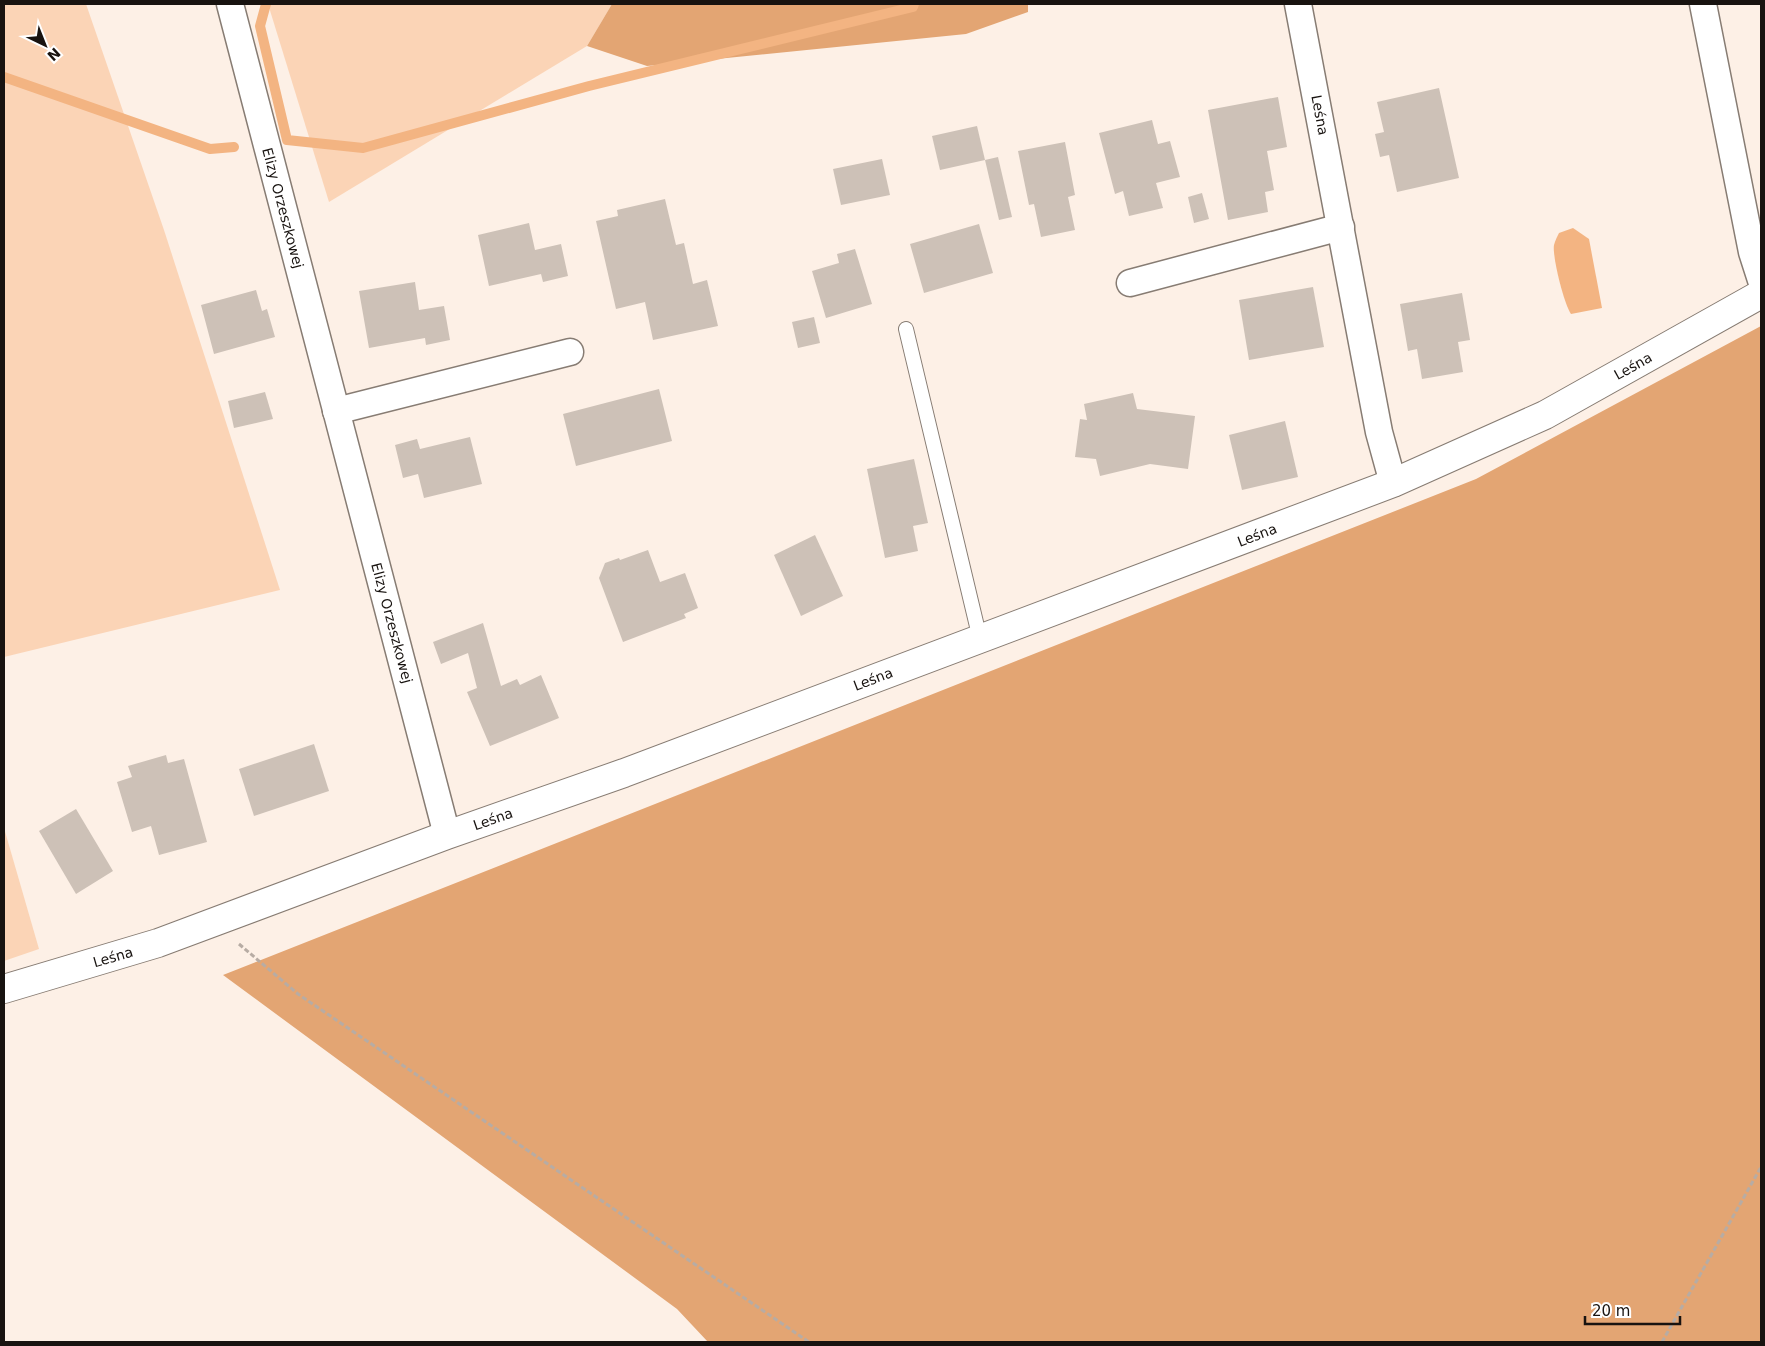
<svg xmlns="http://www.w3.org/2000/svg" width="1765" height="1346" viewBox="0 0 1765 1346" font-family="'DejaVu Sans',sans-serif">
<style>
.green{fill:#fbd4b6}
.forest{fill:#e3a573}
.water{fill:#f3b482}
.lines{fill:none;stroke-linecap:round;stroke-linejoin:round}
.stream{stroke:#f3b482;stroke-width:10}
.building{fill:#cdc1b7}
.lane-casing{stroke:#877c73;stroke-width:16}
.street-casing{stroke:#877c73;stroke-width:29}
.secondary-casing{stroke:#877c73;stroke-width:30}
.path{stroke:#b7aca4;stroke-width:3;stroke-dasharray:5 2.5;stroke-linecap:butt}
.lane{stroke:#fff;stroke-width:14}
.street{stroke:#fff;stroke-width:26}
.secondary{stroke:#fff;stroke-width:28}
.labels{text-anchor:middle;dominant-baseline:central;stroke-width:5;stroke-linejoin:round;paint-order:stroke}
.street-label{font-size:14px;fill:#181310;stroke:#fff}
</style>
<rect width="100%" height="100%" fill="#fdf0e6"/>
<g class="green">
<path d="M4,4h82l78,226 116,360 -276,67z"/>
<path d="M268,4h344l-25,42 -258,156z"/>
<path d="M4,828l35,121 -35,12z"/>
</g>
<g class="forest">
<path d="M612,4h416v8l-62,22 -319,32 -60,-20z"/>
<path d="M1761,326v1016h-1053l-31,-33 -454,-334 1253,-496z"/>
</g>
<path class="water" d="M1573,228l16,11 13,69 -31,6c-7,-10 -19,-58 -17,-69 1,-4 3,-8 5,-12z"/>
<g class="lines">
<g class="stream">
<path d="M266,4l-6,22 27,114 76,8 226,-62 324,-79 1,-3"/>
<path d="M4,77l206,72 24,-2"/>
</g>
</g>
<g class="building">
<path d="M1439,88l20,90 -62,14 -8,-37 -9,2 -5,-23 9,-2 -7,-30z"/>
<path d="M1278,97l9,50 -20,4 7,39 -9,2 3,20 -40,8 -20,-110z"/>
<path d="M1152,120l6,24 12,-3 10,36 -24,6 7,25 -34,8 -6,-25 -8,3 -16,-61z"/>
<path d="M977,126l8,34 -45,10 -8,-34z"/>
<path d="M1065,142l10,53 -7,2 7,33 -34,7 -7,-33 -5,1 -11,-54z"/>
<path d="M998,157l14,60 -13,3 -14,-60z"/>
<path d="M882,159l8,36 -49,10 -8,-36z"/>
<path d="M1202,193l7,26 -15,4 -6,-26z"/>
<path d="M665,199l11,46 8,-2 9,41 14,-4 11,46 -65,14 -8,-38 -29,7 -20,-88 22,-5 -1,-6z"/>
<path d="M529,223l6,27 26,-6 7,32 -25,6 -2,-8 -52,12 -11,-51z"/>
<path d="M979,224l14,49 -69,20 -14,-49z"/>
<path d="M855,249l17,55 -46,14 -14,-47 27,-8 -2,-9z"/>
<path d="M415,282l4,28 25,-4 6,34 -24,5 -1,-7 -56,10 -10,-57z"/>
<path d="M1313,287l11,60 -75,13 -10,-60z"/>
<path d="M256,290l6,21 5,-2 8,28 -61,17 -13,-49z"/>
<path d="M1462,293l8,47 -12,2 5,30 -41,7 -5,-30 -9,2 -8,-47z"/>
<path d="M814,317l6,26 -22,5 -6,-26z"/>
<path d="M659,389l13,52 -96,25 -13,-52z"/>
<path d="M265,392l8,27 -39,9 -6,-27z"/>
<path d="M1133,393l4,16 58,7 -7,53 -38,-5 -50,12 -4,-17 -21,-2 5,-38 7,1 -3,-16z"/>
<path d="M1285,421l13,56 -56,13 -13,-55z"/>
<path d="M470,437l12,47 -58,14 -6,-24 -15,4 -8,-33 22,-6 3,10z"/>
<path d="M914,459l14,64 -15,3 5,25 -33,7 -18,-89z"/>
<path d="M815,535l28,61 -42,20 -27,-61z"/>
<path d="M648,550l12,32 25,-9 13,35 -14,6 2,4 -63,24 -24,-64 6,-15 14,-5 1,2z"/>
<path d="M483,623l18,63 16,-7 3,6 21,-10 18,43 -69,28 -23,-54 10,-4 -9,-35 -27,11 -8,-22z"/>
<path d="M314,744l15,47 -75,25 -15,-47z"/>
<path d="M166,755l2,8 16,-4 23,83 -48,13 -8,-29 -19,6 -15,-50 15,-5 -4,-11z"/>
<path d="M76,809l37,62 -37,23 -37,-63z"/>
</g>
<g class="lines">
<defs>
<path id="lane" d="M906,329l74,310"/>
<g id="street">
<path d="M230,4l217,831"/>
<path d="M1298,4l81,428 14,51"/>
<path d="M1703,4l49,248 9,28"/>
<path d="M1130,283l211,-56"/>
<path d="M336,411l234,-59"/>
</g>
<path id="secondary" d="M4,989l154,-46 289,-108 177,-62 769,-290 152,-68 216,-121"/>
</defs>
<use href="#lane" class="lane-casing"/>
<use href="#street" class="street-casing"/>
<use href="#secondary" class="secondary-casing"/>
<g class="path">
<path d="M239,944l59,50 511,348"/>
<path d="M1662,1342l99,-175"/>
</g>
<use href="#lane" class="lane"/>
<use href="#street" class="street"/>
<use href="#secondary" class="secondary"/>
</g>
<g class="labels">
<g class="street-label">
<text transform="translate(1320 115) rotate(79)">Leśna</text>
<text transform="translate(283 208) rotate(75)">Elizy Orzeszkowej</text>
<text transform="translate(1633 366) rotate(-29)">Leśna</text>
<text transform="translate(1257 535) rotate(-21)">Leśna</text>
<text transform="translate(392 623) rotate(75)">Elizy Orzeszkowej</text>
<text transform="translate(873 679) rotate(-21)">Leśna</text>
<text transform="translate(493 819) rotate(-19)">Leśna</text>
<text transform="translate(113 957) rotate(-16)">Leśna</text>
</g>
</g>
<rect width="1765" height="1346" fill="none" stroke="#181310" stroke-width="10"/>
<g transform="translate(45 45) rotate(137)" stroke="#ffffff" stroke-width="4" paint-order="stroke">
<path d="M0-4L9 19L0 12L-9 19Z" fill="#181310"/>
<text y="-8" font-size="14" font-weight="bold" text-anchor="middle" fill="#181310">N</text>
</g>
<path d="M1585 1316v8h95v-8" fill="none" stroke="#181310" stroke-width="2.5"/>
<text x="1592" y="1316" font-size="15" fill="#181310" stroke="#ffffff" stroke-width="4" paint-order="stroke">20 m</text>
</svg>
